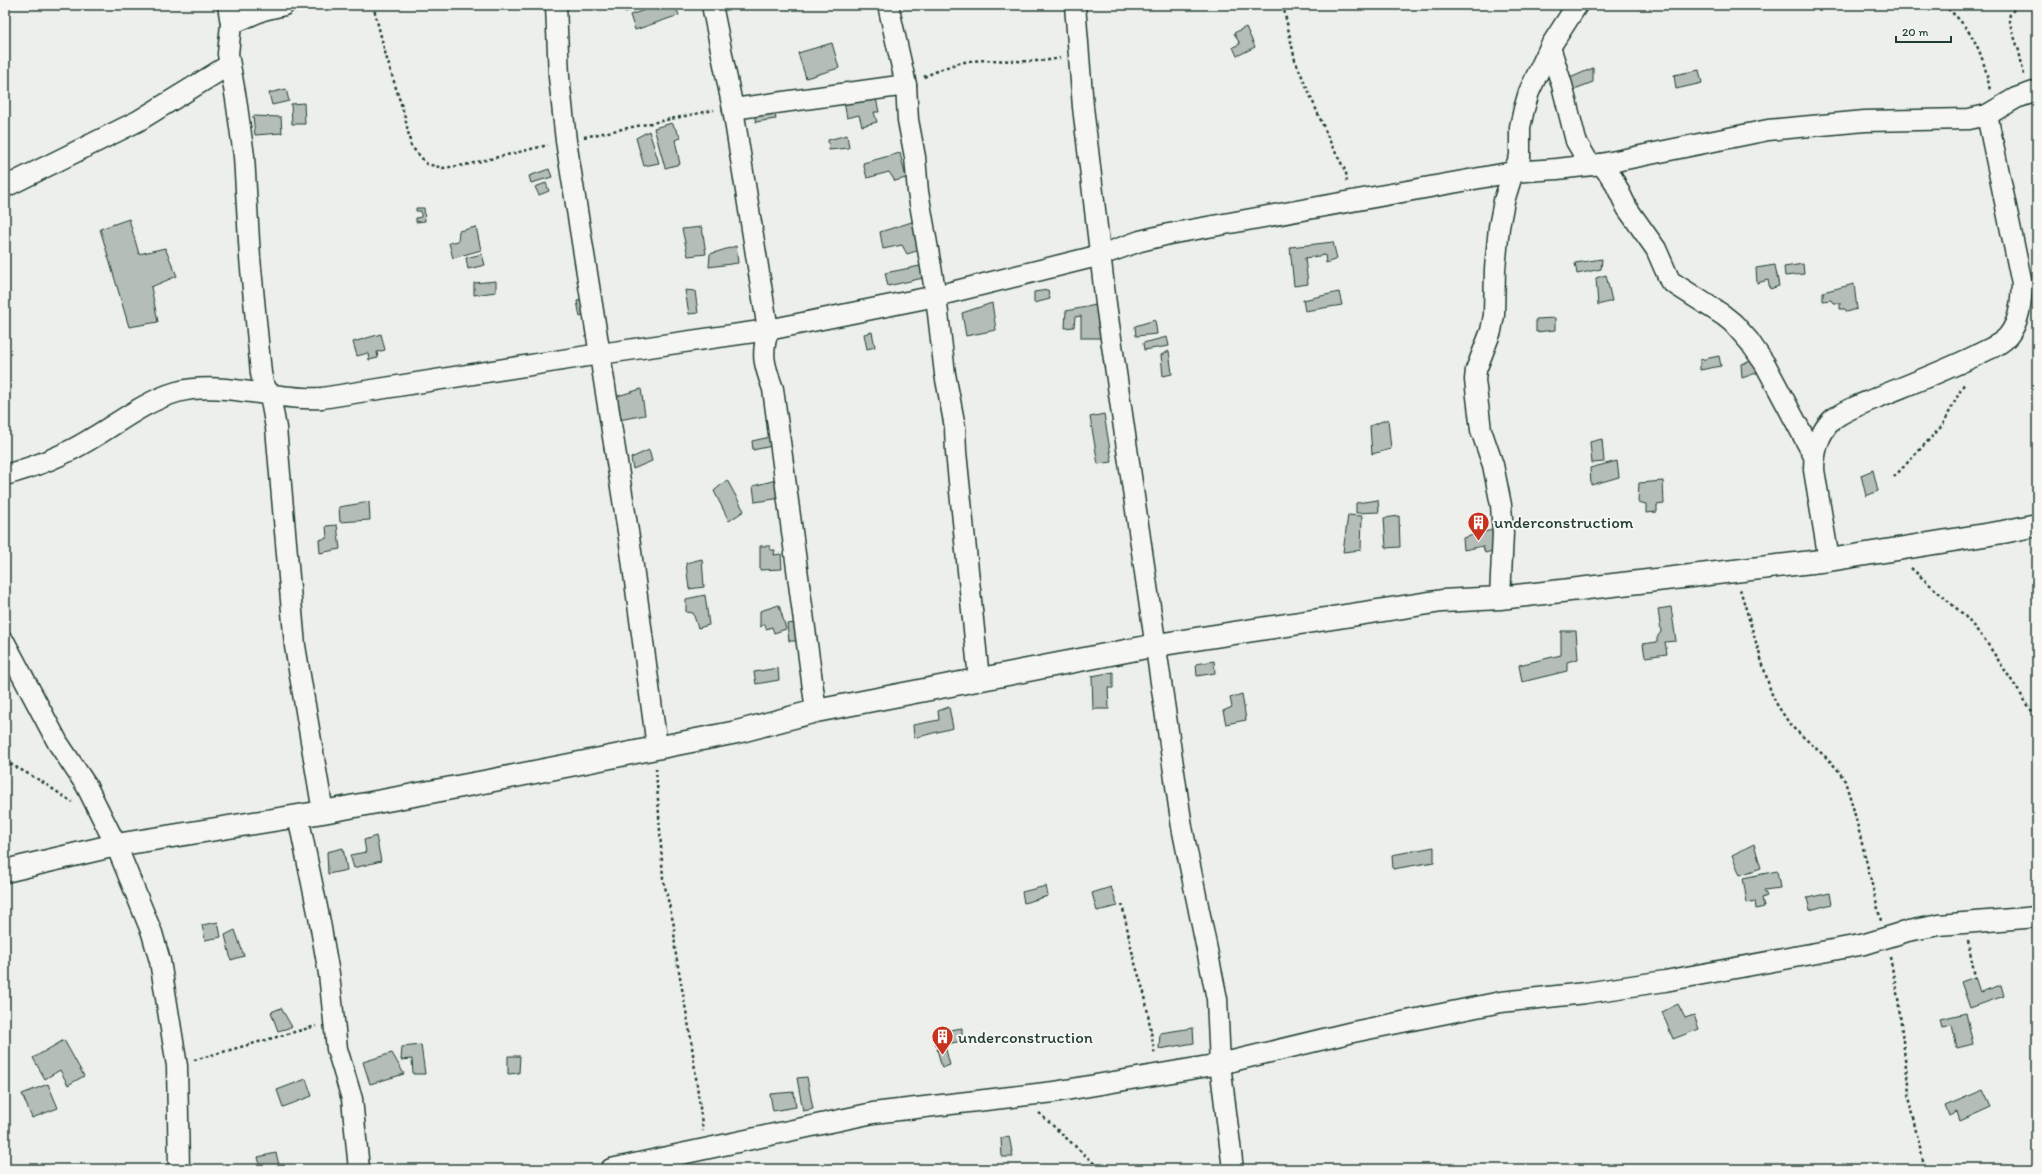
<svg xmlns="http://www.w3.org/2000/svg" width="2042" height="1174" viewBox="0 0 2042 1174" font-family="Itim,sans-serif">
<style>
.building{fill:#b4bdb8;stroke:#1f3d34}
.lines{fill:none;stroke-linecap:round;stroke-linejoin:round}
.street-casing{stroke:#1f3d34;stroke-width:23}
.secondary-casing{stroke:#1f3d34;stroke-width:25}
.path{stroke:#1f3d34;stroke-width:2.5;stroke-dasharray:3 3;stroke-linecap:butt}
.street{stroke:#f6f6f2;stroke-width:20}
.secondary{stroke:#f6f6f2;stroke-width:22}
.labels{text-anchor:middle;dominant-baseline:central;stroke-width:4;stroke-linejoin:round;paint-order:stroke}
.poi-label{font-size:17px;fill:#1f3d34;stroke:#f6f6f2;text-anchor:start}
</style>
<rect width="100%" height="100%" fill="#edefea"/>
<filter id="ink" filterUnits="userSpaceOnUse"><feTurbulence type="fractalNoise" baseFrequency=".025" numOctaves="2"/><feDisplacementMap in="SourceGraphic" scale="8" xChannelSelector="R" yChannelSelector="G"/><feConvolveMatrix kernelMatrix="1 2 1 2 8 2 1 2 1" color-interpolation-filters="sRGB"/></filter>
<g filter="url(#ink)">
<g class="building">
<path d="M623,5h17l1,2 -16,5z"/>
<path d="M659,5h16l4,10 -44,15 -5,-15z"/>
<path d="M1246,27l9,20 -18,9 -4,-9 7,-3 -6,-11z"/>
<path d="M832,43l7,25 -33,10 -8,-25z"/>
<path d="M1593,68v14l-21,8 -2,-12z"/>
<path d="M1699,70l3,13 -26,6 -2,-14z"/>
<path d="M286,89l3,12 -17,4 -3,-12z"/>
<path d="M875,94l4,18h-5l3,10 -15,4 -3,-11 -12,3 -3,-16z"/>
<path d="M304,103l1,21h-13l-1,-20z"/>
<path d="M773,106l3,13 -20,3 -3,-12z"/>
<path d="M253,116l28,1 1,16 -27,2z"/>
<path d="M672,123l9,15 -6,2 5,24 -15,4 -11,-40z"/>
<path d="M649,131l10,32 -15,3 -8,-28z"/>
<path d="M847,135l2,13 -20,2 -1,-10z"/>
<path d="M900,153l6,25 -11,3 -6,-9 -22,6 -4,-15z"/>
<path d="M549,169l3,8 -21,6 -2,-7z"/>
<path d="M546,183l3,8 -10,4 -4,-8z"/>
<path d="M416,208h8l1,13 -9,1v-4l5,-1v-6h-5z"/>
<path d="M129,219l10,35 26,-6 12,28 -26,11 7,35 -29,5 -29,-98z"/>
<path d="M915,221l8,28 -16,5 -5,-9 -19,4 -3,-17z"/>
<path d="M476,227l5,23 -28,8 -4,-15 9,-2 1,-10z"/>
<path d="M702,227l4,27 -18,2 -6,-27z"/>
<path d="M1333,242l4,17 -11,4 -1,-8 -20,3 3,26 -14,2 -4,-39z"/>
<path d="M736,246l2,17 -29,4 1,-13z"/>
<path d="M482,254l3,11 -17,4 -2,-11z"/>
<path d="M1602,259l-1,10 -24,5 -2,-11z"/>
<path d="M1803,264l1,10 -19,2 -1,-9z"/>
<path d="M1775,265l4,21 -9,3 -2,-9 -11,3 -1,-15z"/>
<path d="M920,266l3,12 -35,8 -3,-13z"/>
<path d="M1606,275l6,26 -14,4 -2,-27z"/>
<path d="M496,281v11l-22,3v-12z"/>
<path d="M1854,284l3,25 -10,3 -2,-3h-5v-6h-7l-2,-3 -8,1v-9z"/>
<path d="M685,290l10,1 3,22 -9,1z"/>
<path d="M1048,290l2,9 -16,4v-11z"/>
<path d="M1339,292l3,13 -37,6 -2,-11z"/>
<path d="M588,298l3,15 -11,4 -3,-16z"/>
<path d="M992,303l4,27 -30,6 -4,-23z"/>
<path d="M1096,305l5,33h-20v-22l-6,1 -1,10 -9,1 1,-17z"/>
<path d="M1555,318v12l-19,2v-13z"/>
<path d="M1155,320l2,14 -21,2 -1,-10z"/>
<path d="M872,332l3,15 -8,2 -3,-15z"/>
<path d="M381,334l4,16 -8,2 1,6 -9,2 -1,-7 -11,3 -4,-14z"/>
<path d="M1167,337l2,9 -25,4 -1,-7z"/>
<path d="M1169,351l3,23 -9,2 -2,-21z"/>
<path d="M1719,356l2,10 -21,4v-10z"/>
<path d="M1759,359l3,12 -20,7 -1,-14z"/>
<path d="M641,389l4,26 -31,6 -3,-23z"/>
<path d="M1104,414l8,48 -14,2 -8,-47z"/>
<path d="M1388,419l3,30 -19,5 -2,-28z"/>
<path d="M770,437l2,9 -19,4 -1,-9z"/>
<path d="M1602,439l2,23 -12,1 -2,-21z"/>
<path d="M649,450l3,11 -19,8 -2,-11z"/>
<path d="M1617,461l2,16 -28,8 -1,-17z"/>
<path d="M1873,470l5,21 -12,5 -5,-21z"/>
<path d="M780,479l1,19 -26,4 -2,-16z"/>
<path d="M727,480l17,31 -15,10 -15,-30z"/>
<path d="M1663,481l1,23 -7,1v7l-11,1v-9l-8,-2 1,-19z"/>
<path d="M1378,500l1,12 -23,1v-10z"/>
<path d="M369,502l1,18 -30,2 -1,-15z"/>
<path d="M1348,515l14,1 -1,34 -18,2z"/>
<path d="M1399,516l1,31 -14,1 -2,-30z"/>
<path d="M337,525l3,24 -20,4 -1,-13 8,-2 -1,-12z"/>
<path d="M1492,530l4,20 -11,3 -2,-7 -19,4 -1,-12z"/>
<path d="M760,546h10v4h5l-1,5 7,-1 1,15 -22,1z"/>
<path d="M702,559l2,28 -15,2 -3,-26z"/>
<path d="M705,595l4,30 -11,3 -5,-15 -7,-1v-13z"/>
<path d="M779,605l7,24 -12,4 -2,-6 -6,2 -1,-5 -5,3v-16z"/>
<path d="M1671,607l5,34 -11,1 2,12 -22,3 -2,-13 14,-2v-5l4,-5 -3,-23z"/>
<path d="M796,623l2,18h-9l-2,-17z"/>
<path d="M1561,631h15l2,28 -11,3v9l-45,11 -3,-17 42,-10z"/>
<path d="M1214,661l1,12 -18,3 -1,-12z"/>
<path d="M778,668l1,12 -23,4 -2,-12z"/>
<path d="M1113,672v16h-5l1,21h-16l-1,-33z"/>
<path d="M1242,694l4,26 -20,4 -3,-13 9,-4 -2,-9z"/>
<path d="M949,707l4,21 -39,10 -1,-13 26,-5 -1,-9z"/>
<path d="M376,836l5,25 -27,7 -4,-13 16,-3 -2,-12z"/>
<path d="M1754,844l7,24 -21,7 -8,-20z"/>
<path d="M1434,847v15l-41,7 -1,-14z"/>
<path d="M343,848l4,22 -19,4 -1,-22z"/>
<path d="M1777,871l3,17 -16,2 3,6 -5,2 2,9 -8,2 -1,-8 -8,2 -4,-25z"/>
<path d="M1046,886l2,10 -24,7 -2,-11z"/>
<path d="M1111,887l7,19 -21,5 -5,-18z"/>
<path d="M1830,893l2,11 -22,6 -3,-12z"/>
<path d="M218,922l3,15 -16,3 -3,-15z"/>
<path d="M235,930l9,26 -13,4 -6,-25z"/>
<path d="M1975,977l5,15 21,-7 3,11 -34,12 -9,-26z"/>
<path d="M1678,1004l7,14 9,-3 5,14 -26,10 -11,-27z"/>
<path d="M281,1008l11,19 -14,4 -7,-19z"/>
<path d="M1966,1013l7,31 -16,4 -5,-23 -10,2 -2,-8z"/>
<path d="M962,1028v13l-26,5 -3,-13z"/>
<path d="M1193,1028l1,15 -35,6 1,-16z"/>
<path d="M64,1040l20,36 -16,9 -8,-15 -15,9 -12,-21z"/>
<path d="M421,1045l4,29h-12l-1,-15 -11,1 1,-13z"/>
<path d="M945,1046l5,19 -8,3 -5,-19z"/>
<path d="M392,1053l12,21 -34,10 -7,-22z"/>
<path d="M508,1056h12l-1,17 -11,1z"/>
<path d="M807,1077l6,32 -10,2 -6,-33z"/>
<path d="M306,1079l6,17 -29,11 -6,-17z"/>
<path d="M48,1084l10,24 -26,10 -10,-24z"/>
<path d="M1983,1090l8,17 -31,14 -3,-9 -8,4 -4,-10z"/>
<path d="M794,1092l2,15 -23,4 -3,-17z"/>
<path d="M1009,1136l4,21h-11l-1,-19z"/>
<path d="M276,1153l4,16h-19l-3,-12z"/>
</g>
<g class="lines">
<defs>
<g id="street">
<path d="M228,5l3,19 -3,30 8,45 8,57 6,102 11,115 2,10 7,12 6,33 19,218 28,166"/>
<path d="M556,5l3,72 7,64 64,403 27,203"/>
<path d="M712,5l21,104 35,221c-7,26 -4,34 5,59l43,322"/>
<path d="M888,5l18,80 2,35 7,37 3,35 18,104 9,78 10,53 1,25 23,227"/>
<path d="M1075,5l8,102 23,197 76,523 35,172 3,65 13,105"/>
<path d="M231,24l32,-14 21,-5"/>
<path d="M1550,47l12,38 14,56 14,24"/>
<path d="M733,109l173,-24"/>
<path d="M1601,164l12,15 14,29 29,41 14,32 53,34 10,8 16,18 16,23 49,92"/>
<path d="M5,187l133,-66 91,-56"/>
<path d="M5,475c29,-8 58,-19 84,-35 28,-16 56,-39 88,-48 44,-12 99,9 145,6l278,-44 168,-24 168,-34 165,-41 39,-14 29,-7 344,-62 44,-3 44,-5 167,-34 97,-9 104,-2 18,-4 29,-17 21,-7"/>
<path d="M1829,560l-15,-90c0,-18 5,-37 18,-50 12,-10 30,-16 44,-22 34,-14 68,-27 101,-43 10,-6 23,-9 31,-19 12,-15 13,-33 14,-52l-35,-169"/>
<path d="M1500,598l3,-65 -2,-28 -8,-40 -12,-35 -6,-50 1,-10 15,-39 3,-16 1,-46 4,-42 5,-26 9,-29 7,-15v-30l4,-18 5,-17 21,-45 27,-42"/>
<path d="M5,643l53,100 28,42 30,60 36,88 8,28 17,105 2,103"/>
<path d="M298,816l21,101 10,57 8,75 15,50 7,70"/>
<path d="M611,1169l262,-56 181,-21 166,-28 133,-32 148,-30 84,-9 80,-12 200,-37 43,-13 31,-6 98,-8"/>
</g>
<path id="secondary" d="M5,871l111,-26 207,-33 166,-31 248,-49 79,-21 341,-66 285,-44 58,-3 329,-38 174,-28 34,-7"/>
</defs>
<use href="#street" class="street-casing"/>
<use href="#secondary" class="secondary-casing"/>
<g class="path">
<path d="M373,5l13,51 19,61 6,29 16,18 16,4 22,-3 83,-20"/>
<path d="M1283,5l12,55 36,84 15,28 1,12"/>
<path d="M1943,5c30,23 41,50 47,86"/>
<path d="M2018,5l-8,9 -1,7 10,30 5,24"/>
<path d="M924,77c15,-7 30,-14 47,-16 29,-3 59,4 89,-3"/>
<path d="M584,137l130,-27"/>
<path d="M1894,477l48,-51 23,-44"/>
<path d="M1911,568l53,47 21,25 52,79"/>
<path d="M1740,589l31,103 5,11 15,23 38,34 9,10 7,11 8,26 28,114"/>
<path d="M5,761l36,20 31,21"/>
<path d="M656,768l7,110 11,48 1,23 16,90 12,92"/>
<path d="M1122,904l12,56 11,36 10,60"/>
<path d="M1968,941l8,41"/>
<path d="M1890,957l8,41 13,112 14,59"/>
<path d="M194,1060l122,-34"/>
<path d="M1039,1113l61,56"/>
</g>
<use href="#street" class="street"/>
<use href="#secondary" class="secondary"/>
</g>
</g>
<defs>
<symbol id="building-pin" viewBox="-11 -11 22 30"><path d="M0 17L-7.5 6A9.5 9.5 0 1 1 7.5 6Z" fill="#c8321e" stroke="#f6f6f2"/><path d="M-4-6H4V6H1V3H-1V6H-4ZM-2.5-4.3h1.7v1.8h-1.7ZM.8-4.3h1.7v1.8H.8ZM-2.5-1h1.7V.8h-1.7ZM.8-1h1.7V.8H.8Z" fill="#fff"/></symbol>
</defs>
<g fill-rule="evenodd">
<use href="#building-pin" x="1466" y="510" width="25" height="34"/>
<use href="#building-pin" x="930" y="1024" width="25" height="34"/>
</g>
<g class="labels">
<g class="poi-label">
<text x="1494" y="522">underconstructiom</text>
<text x="958" y="1037">underconstruction</text>
</g>
</g>
<rect width="2042" height="1174" fill="none" stroke="#f6f6f2" stroke-width="20"/>
<rect x="10" y="10" width="2022" height="1154" fill="none" stroke="#1f3d34" stroke-width="1.5" filter="url(#ink)"/>
<path d="M1896 36v6h55v-6" fill="none" stroke="#1f3d34" stroke-width="2"/>
<text x="1902" y="36" font-size="12" fill="#1f3d34" stroke="#f6f6f2" stroke-width="3" paint-order="stroke">20 m</text>
</svg>
